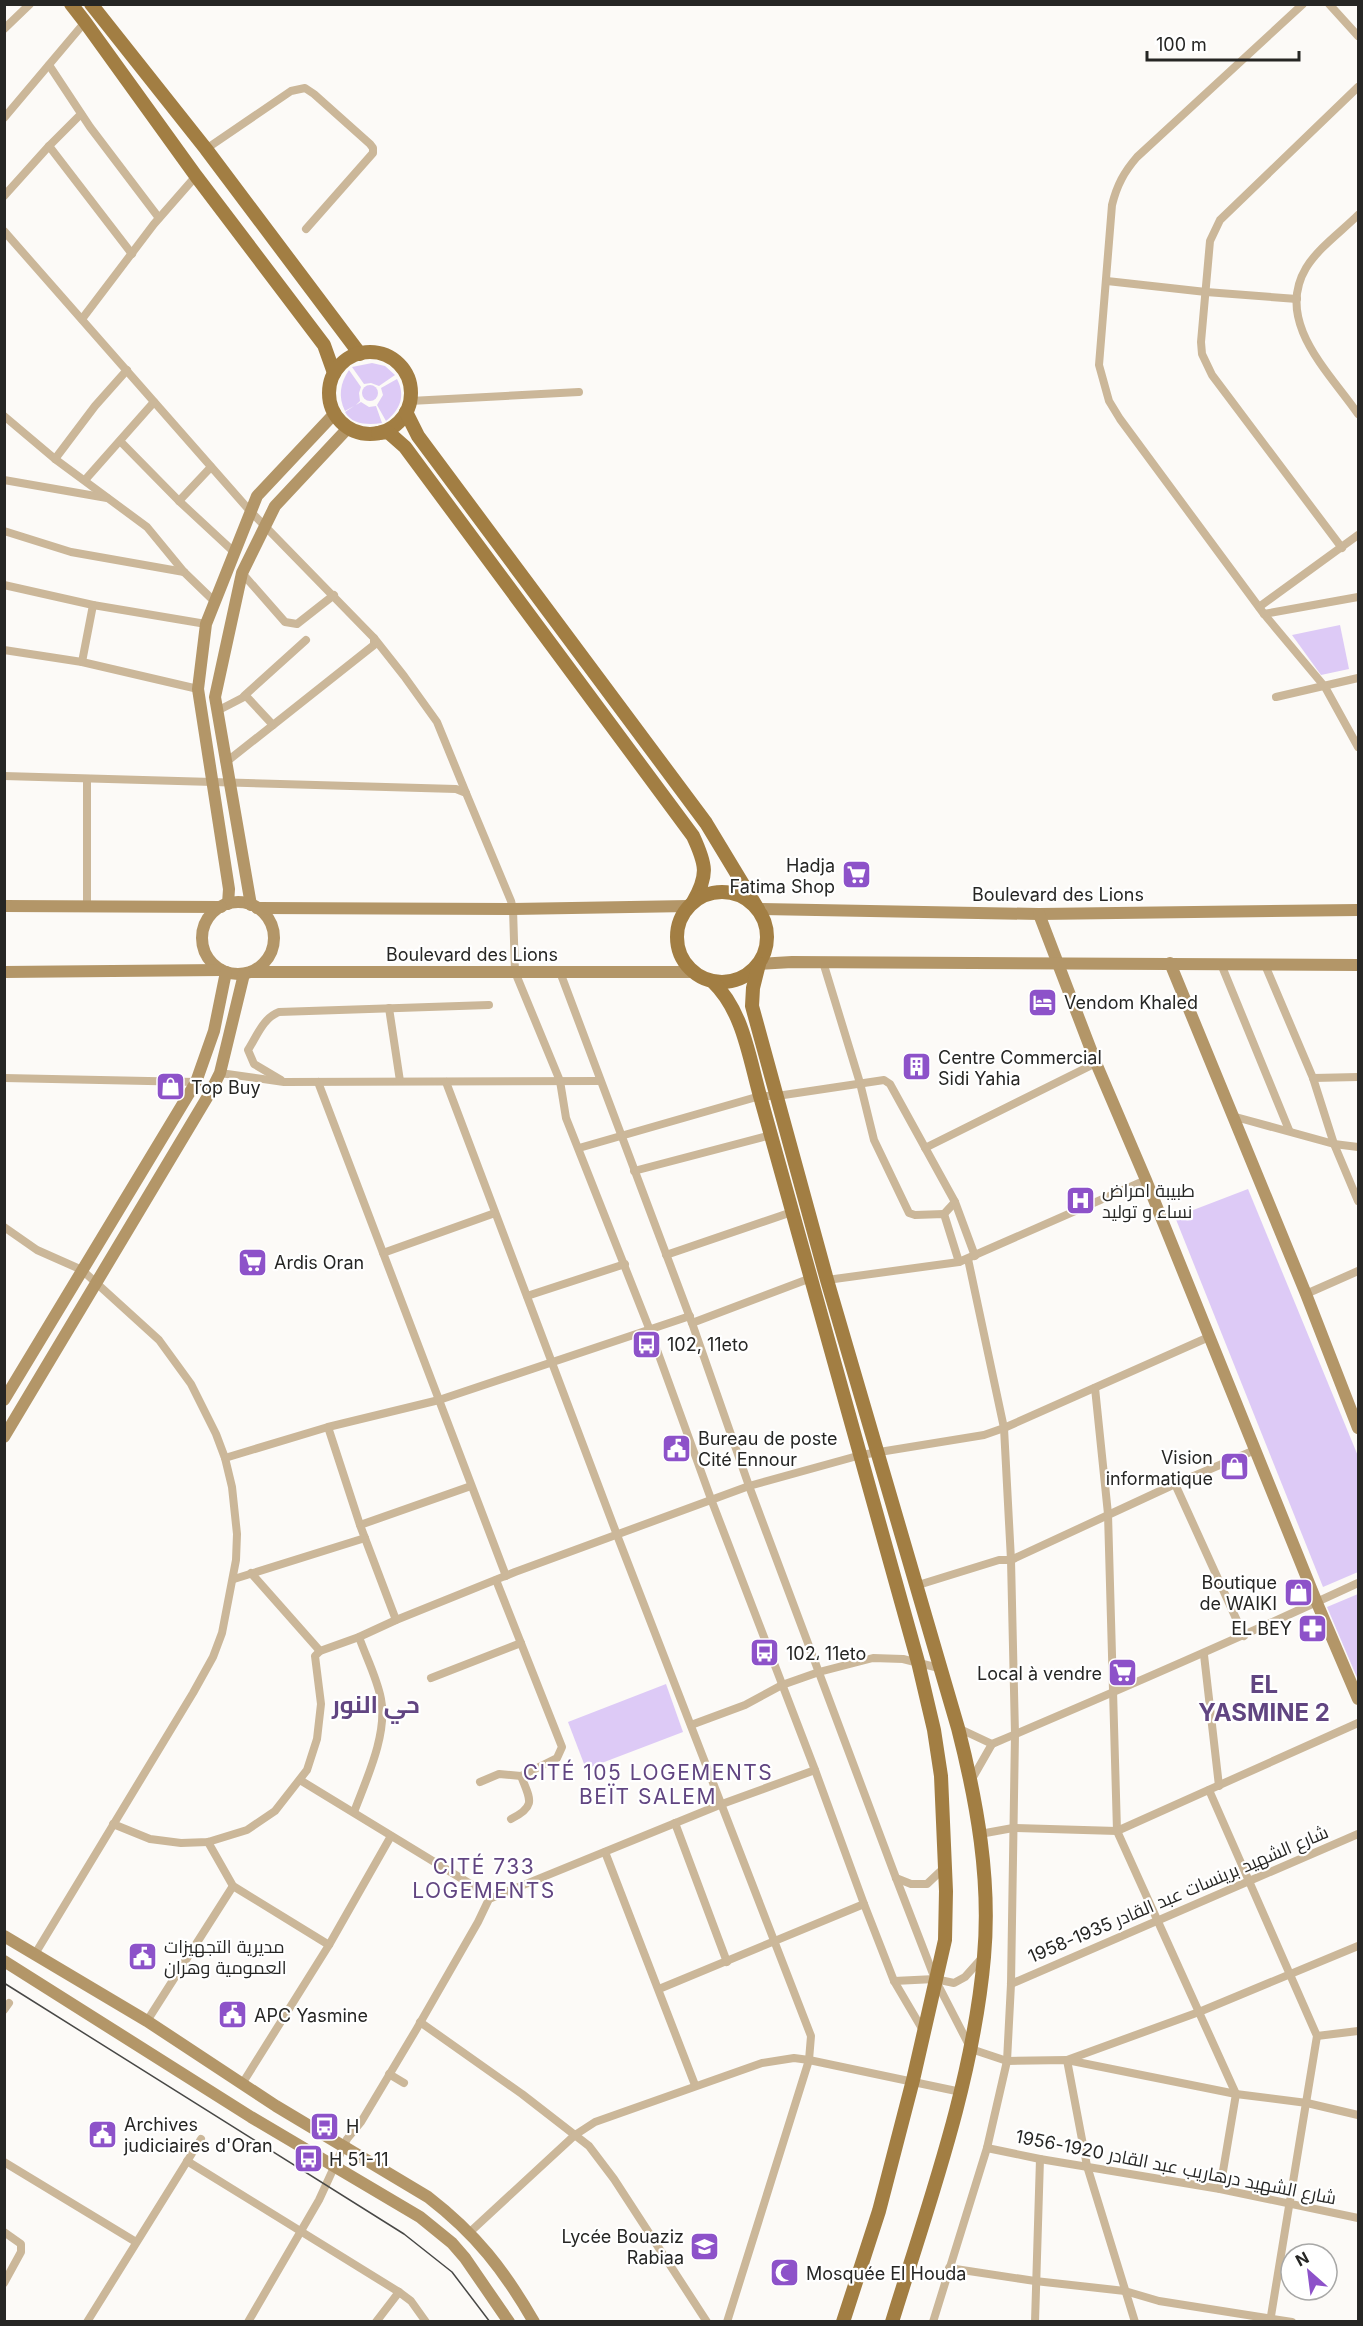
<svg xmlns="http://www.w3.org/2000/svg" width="1363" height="2326" viewBox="0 0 1363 2326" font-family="Inter,Cairo,sans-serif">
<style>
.green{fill:#ddcaf6}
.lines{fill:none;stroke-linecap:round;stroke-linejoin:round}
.street{stroke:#cbb799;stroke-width:8}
.secondary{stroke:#b39668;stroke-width:12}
.primary{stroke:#a27e43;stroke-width:14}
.tram{stroke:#484846;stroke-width:1.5}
.labels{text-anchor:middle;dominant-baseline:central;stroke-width:4.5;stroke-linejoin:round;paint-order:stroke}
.poi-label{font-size:18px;fill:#262624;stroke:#fff;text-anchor:start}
.street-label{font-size:18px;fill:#262624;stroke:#fff}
.quarter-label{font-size:21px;letter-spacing:1.5px;fill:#614581;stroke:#fff}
.district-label{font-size:24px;font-weight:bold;fill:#614581;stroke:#fff}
</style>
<rect width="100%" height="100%" fill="#fcfaf7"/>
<g class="green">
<path d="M372,363l13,3 10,9 -16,11 -8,-3 -7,1 -12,-17z"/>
<path d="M349,370l12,17 -2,6 1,8 -4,4 5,-3 8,5 7,-1 6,17c-13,2 -30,2 -37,-11l9,-6 -9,5c-7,-14 -5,-28 4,-41z"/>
<path d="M397,379c9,17 3,31 -11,42l-9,-16 6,-10 -2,-7z"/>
<circle cx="370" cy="393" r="8"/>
<path d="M1340,625l9,44 -28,6 -29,-40z"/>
<path d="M1248,1189l110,267v116l-35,15 -148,-370z"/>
<path d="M1358,1594v86l-31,-73z"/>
<path d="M666,1684l17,48 -97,37 -18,-47z"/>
</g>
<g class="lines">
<g class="street">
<path d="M1303,4l-166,153c-13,15 -20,28 -25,48l-13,160 10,36 11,18 144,195 61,73 33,60"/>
<path d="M1329,4l29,32"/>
<path d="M4,29l26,-25"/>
<path d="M49,65l41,62 69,91"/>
<path d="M4,118l81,-96"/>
<path d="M49,146l83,108"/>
<path d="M206,149l85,-58 14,-3 9,6 56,50 3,4v5l-67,76"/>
<path d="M4,196l45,-50 32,-32"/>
<path d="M1358,215c-16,16 -40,33 -52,53 -32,54 24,105 52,146"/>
<path d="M4,231l246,280 124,127v7l-149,118"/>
<path d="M1107,281l99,11 91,7"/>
<path d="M82,319l72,-95 42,-48"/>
<path d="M410,401l169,-9"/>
<path d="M4,416l51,43 92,68 37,45 30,29"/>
<path d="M120,441l59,60 55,51"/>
<path d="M55,459l40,-53 32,-36"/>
<path d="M4,480l103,18"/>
<path d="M85,480l69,-78"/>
<path d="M179,501l32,-34"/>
<path d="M4,531l67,21 113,20"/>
<path d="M1342,548l-130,-173 -10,-21 -1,-12 9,-101 10,-21 138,-133"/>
<path d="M242,573l43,49 12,2 37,-29"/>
<path d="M4,585l89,20 113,19"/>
<path d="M1259,607l99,-72"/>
<path d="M1264,614l94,-17"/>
<path d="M374,638l30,38 33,46 29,71"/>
<path d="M4,650l78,12 116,27"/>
<path d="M82,662l11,-57"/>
<path d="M244,696l62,-56"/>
<path d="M1276,697l82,-19"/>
<path d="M217,711l29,-15 27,29"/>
<path d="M4,776l452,13 10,4 45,108 2,8 2,63 45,109 6,37 83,210 62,171 104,271 49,134 30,77 30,51"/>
<path d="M87,779v128"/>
<path d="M823,962l37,121 14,57 35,73 6,2 29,-1 15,48 187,-82"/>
<path d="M1221,964l68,166"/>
<path d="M1265,965l48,113 21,66 24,57"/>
<path d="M560,972l132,351 57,163 147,392 39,101 36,70 36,12 60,-1 169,34 71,9 51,12"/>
<path d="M389,1008l11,73"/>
<path d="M220,1073l64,9 316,-1"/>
<path d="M4,1078l192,4"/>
<path d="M1313,1078l45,-1"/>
<path d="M281,1080l-27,-16 -6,-14c9,-14 15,-32 31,-38l210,-7"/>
<path d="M318,1082l188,494"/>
<path d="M446,1082l171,453 194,501 -2,24 -82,262"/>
<path d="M1232,1116l102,28 24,3"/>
<path d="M579,1148l181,-52h17l107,-16 6,4 65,118 -11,12"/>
<path d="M925,1148l171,-85"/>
<path d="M634,1171l137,-36"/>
<path d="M955,1202l20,54"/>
<path d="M4,1227l33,23 45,20 77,70 32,44 25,50 9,24 7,29 5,47 -1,26 -14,73 -9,24 -20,36 -158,261"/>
<path d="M383,1253l112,-40"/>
<path d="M666,1255l126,-43"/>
<path d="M827,1280l132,-18"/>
<path d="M1306,1294l52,-23"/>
<path d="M527,1296l98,-32"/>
<path d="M692,1323l119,-45"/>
<path d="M1095,1388l13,126 9,317 119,263 -16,95"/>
<path d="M328,1427l32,98 36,95"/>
<path d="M225,1458l103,-31 111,-27 251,-84"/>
<path d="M1175,1484l69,152"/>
<path d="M360,1525l111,-39"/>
<path d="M251,1573l69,78"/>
<path d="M234,1579l131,-41"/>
<path d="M496,1580l66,167 -5,11 -36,18c9,23 16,30 -10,43"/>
<path d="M915,1586l84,-26h12l164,-76 80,-34"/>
<path d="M1204,1655l15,131"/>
<path d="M431,1678l90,-35"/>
<path d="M691,1725l54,-20 37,-20 37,-13 54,-14 30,1 36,9"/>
<path d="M958,1728l34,16 -20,35"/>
<path d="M992,1744c123,-52 245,-105 366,-161"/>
<path d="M300,1780l177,108 12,11"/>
<path d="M480,1782l19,-8 22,2"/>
<path d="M1209,1790l108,246 -47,286"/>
<path d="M354,1812c12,-32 34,-78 27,-113 -4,-21 -15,-42 -22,-62"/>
<path d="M675,1823l52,139"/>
<path d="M113,1824l37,15 31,4 27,-1 39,-12 28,-19 32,-41 10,-31 4,-35 -6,-48 5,-5 39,-14 37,-17 119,-48 234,-86 112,-31 123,-20 20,-7 205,-91"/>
<path d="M980,1834l33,-6 104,3 241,-108"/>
<path d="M208,1842l25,44 96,59"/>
<path d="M605,1852l90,233"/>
<path d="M896,1878l15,6h16l17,-16"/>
<path d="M894,1981l41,-2 19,4 11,-6 17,-19"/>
<path d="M1011,1984l347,-150"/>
<path d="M659,1989l205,-85"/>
<path d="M4,2010l5,-7"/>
<path d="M147,2021l86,-135"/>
<path d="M420,2022l102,72 67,52 25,33 93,143"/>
<path d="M1317,2036l41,-5"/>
<path d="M389,2074l15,9"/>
<path d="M242,2084l87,-139 62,-109"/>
<path d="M987,2148l53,11 180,30 138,29"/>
<path d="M187,2161l212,131 12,9 15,21"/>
<path d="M4,2162l132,80"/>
<path d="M4,2232l17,12v8l-17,31"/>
<path d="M470,2232l105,-97 20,-13 167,-59 32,-5 15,2 152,32"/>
<path d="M949,2268l86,13 90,10 34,10 133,21"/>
<path d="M87,2322l114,-183"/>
<path d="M248,2322l71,-122 28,-61 14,-17 55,-92 62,-108 11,-23 233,-95 93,-34"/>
<path d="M376,2322l23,-30"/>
<path d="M933,2322l54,-174 20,-87 4,-77 4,-250 -4,-174 -7,-132 -36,-169"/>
<path d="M1035,2322l5,-163"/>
<path d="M1135,2322l-48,-156 -20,-106 132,-48 159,-66"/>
</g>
<g class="secondary">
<circle cx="238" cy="938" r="36"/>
<path d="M228,904l1,-15 -31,-200 8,-65 51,-128 78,-83"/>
<path d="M251,905l-36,-208 27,-124 33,-67 73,-78"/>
<path d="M4,906l217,1"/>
<path d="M257,908l256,1 176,-3"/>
<path d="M758,909l281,5 319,-4"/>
<path d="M1039,914l57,149 50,117 171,423 41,96"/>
<path d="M1170,963l136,331 52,134"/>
<path d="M759,964l33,-2 566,3"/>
<path d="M4,972l217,-2"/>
<path d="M251,972h441"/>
<path d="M4,1400l192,-318 18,-51 12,-59"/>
<path d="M4,1437l207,-346 9,-18 24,-99"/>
<path d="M4,1936l143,85 129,85 152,91c48,37 76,73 106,125"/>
<path d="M4,1961l247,156 169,100 32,26 13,15 44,64"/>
</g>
<g class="primary">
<path d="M71,4l14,18 111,154 128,169 10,28"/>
<path d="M91,4l115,145 154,205"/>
<circle cx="370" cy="393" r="41"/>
<path d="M406,412l12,24 288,387 52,86"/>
<path d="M378,433l10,-1 17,15 288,389c13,28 16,39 0,66"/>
<circle cx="722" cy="937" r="45"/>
<path d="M759,964l-6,24 -1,18 75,274 131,448c19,74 33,152 26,229 -11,125 -55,245 -92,365"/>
<path d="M713,982c30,29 36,75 47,114l158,566 16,68 7,46 5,115 -1,49 -32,140 -34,131 -36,111"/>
</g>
<path class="tram" d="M4,1983l400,251 48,38 38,50"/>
</g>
<defs>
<symbol id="supermarket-square" viewBox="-11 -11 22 22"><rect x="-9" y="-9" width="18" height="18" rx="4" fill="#8d52c9" stroke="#fff"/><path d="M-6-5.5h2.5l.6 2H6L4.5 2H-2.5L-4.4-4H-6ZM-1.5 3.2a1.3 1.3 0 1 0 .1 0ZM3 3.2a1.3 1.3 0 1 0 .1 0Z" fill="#fff"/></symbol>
<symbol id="hotel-square" viewBox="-11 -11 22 22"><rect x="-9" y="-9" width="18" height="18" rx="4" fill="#8d52c9" stroke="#fff"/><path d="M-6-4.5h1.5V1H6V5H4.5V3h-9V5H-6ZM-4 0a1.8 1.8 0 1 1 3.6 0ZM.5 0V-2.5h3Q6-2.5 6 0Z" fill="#fff"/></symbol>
<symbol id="building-square" viewBox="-11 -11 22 22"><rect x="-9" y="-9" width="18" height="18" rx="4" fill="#8d52c9" stroke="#fff"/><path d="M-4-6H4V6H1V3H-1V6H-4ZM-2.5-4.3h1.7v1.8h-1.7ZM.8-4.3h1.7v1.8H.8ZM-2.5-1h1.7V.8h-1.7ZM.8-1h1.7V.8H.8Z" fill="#fff"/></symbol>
<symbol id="shop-square" viewBox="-11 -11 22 22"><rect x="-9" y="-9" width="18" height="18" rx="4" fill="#8d52c9" stroke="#fff"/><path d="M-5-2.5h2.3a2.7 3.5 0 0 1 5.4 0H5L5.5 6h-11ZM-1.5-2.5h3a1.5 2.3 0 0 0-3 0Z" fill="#fff"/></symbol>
<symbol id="hospital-square" viewBox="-11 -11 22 22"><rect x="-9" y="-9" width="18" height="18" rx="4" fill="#8d52c9" stroke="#fff"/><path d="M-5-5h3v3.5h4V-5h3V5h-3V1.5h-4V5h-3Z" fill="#fff"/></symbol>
<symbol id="bus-square" viewBox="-11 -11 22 22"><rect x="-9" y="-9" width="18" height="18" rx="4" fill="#8d52c9" stroke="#fff"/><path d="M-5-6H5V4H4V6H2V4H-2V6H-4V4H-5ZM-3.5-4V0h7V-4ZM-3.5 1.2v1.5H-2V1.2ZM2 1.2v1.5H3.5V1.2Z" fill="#fff"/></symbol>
<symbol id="civic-square" viewBox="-11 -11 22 22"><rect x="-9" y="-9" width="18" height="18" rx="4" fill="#8d52c9" stroke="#fff"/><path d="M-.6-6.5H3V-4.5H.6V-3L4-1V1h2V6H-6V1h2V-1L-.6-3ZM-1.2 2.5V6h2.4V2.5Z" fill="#fff"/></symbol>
<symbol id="pharmacy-square" viewBox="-11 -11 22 22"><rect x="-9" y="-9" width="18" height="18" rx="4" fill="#8d52c9" stroke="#fff"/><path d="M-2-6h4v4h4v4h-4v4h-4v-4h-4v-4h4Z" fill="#fff"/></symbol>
<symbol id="school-square" viewBox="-11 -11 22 22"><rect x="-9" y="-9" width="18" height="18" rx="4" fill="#8d52c9" stroke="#fff"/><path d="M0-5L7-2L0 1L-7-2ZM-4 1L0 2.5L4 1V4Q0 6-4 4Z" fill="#fff"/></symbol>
<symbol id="mosque-square" viewBox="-11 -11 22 22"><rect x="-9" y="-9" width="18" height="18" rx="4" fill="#8d52c9" stroke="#fff"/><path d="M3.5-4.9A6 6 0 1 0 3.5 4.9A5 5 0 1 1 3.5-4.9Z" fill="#fff"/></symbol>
</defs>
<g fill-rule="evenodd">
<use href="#supermarket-square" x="840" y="858" width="33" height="33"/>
<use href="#hotel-square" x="1026" y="986" width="33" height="33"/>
<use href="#building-square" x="900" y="1050" width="33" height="33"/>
<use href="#shop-square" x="154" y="1070" width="33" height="33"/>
<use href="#hospital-square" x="1064" y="1184" width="33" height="33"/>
<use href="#supermarket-square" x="236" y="1246" width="33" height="33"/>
<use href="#bus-square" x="630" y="1328" width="33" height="33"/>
<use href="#civic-square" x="660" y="1432" width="33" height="33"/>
<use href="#shop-square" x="1218" y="1450" width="33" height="33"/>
<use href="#shop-square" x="1282" y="1576" width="33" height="33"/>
<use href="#pharmacy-square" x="1296" y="1612" width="33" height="33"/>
<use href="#bus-square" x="748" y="1636" width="33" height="33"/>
<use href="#supermarket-square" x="1106" y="1656" width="33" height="33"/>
<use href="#civic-square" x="126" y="1940" width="33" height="33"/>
<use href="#civic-square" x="216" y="1998" width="33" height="33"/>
<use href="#bus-square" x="308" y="2110" width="33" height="33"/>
<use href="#civic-square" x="86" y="2118" width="33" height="33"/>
<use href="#bus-square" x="292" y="2142" width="33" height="33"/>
<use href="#school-square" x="688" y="2230" width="33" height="33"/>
<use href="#mosque-square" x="768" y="2256" width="33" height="33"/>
</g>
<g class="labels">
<g class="poi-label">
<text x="835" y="865" text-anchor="end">Hadja<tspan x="835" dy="21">Fatima Shop</tspan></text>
<text x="1064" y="1002">Vendom Khaled</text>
<text x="938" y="1057">Centre Commercial<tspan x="938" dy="21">Sidi Yahia</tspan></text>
<text x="191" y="1087">Top Buy</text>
<text x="1102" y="1190">طبيبة امراض<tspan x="1102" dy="21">نساء و توليد</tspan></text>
<text x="274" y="1262">Ardis Oran</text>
<text x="667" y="1344">102, 11eto</text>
<text x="698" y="1438">Bureau de poste<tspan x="698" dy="21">Cité Ennour</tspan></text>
<text x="1213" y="1457" text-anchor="end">Vision<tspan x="1213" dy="21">informatique</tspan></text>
<text x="1277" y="1582" text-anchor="end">Boutique<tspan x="1277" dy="21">de WAIKI</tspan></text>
<text x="1292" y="1628" text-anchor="end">EL BEY</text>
<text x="786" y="1653">102، 11eto</text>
<text x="1102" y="1673" text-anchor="end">Local à vendre</text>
<text x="164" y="1946">مديرية التجهيزات<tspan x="164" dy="21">العمومية وهران</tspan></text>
<text x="254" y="2015">APC Yasmine</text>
<text x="124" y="2124">Archives<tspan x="124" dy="21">judiciaires d'Oran</tspan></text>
<text x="346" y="2126">H</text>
<text x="329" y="2159">H 51-11</text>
<text x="684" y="2236" text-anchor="end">Lycée Bouaziz<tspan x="684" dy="21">Rabiaa</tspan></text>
<text x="806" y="2273">Mosquée El Houda</text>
</g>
<g class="street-label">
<text x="1058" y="894">Boulevard des Lions</text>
<text x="472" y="954">Boulevard des Lions</text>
<text transform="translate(1178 1894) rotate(-23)">شارع الشهيد برينسات عبد القادر 1935-1958</text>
<text transform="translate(1176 2167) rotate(11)">شارع الشهيد درهاريب عبد القادر 1920-1956</text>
</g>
<g class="quarter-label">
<text x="648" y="1772">CITÉ 105 LOGEMENTS<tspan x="648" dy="24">BEÏT SALEM</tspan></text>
<text x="484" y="1866">CITÉ 733<tspan x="484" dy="24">LOGEMENTS</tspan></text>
</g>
<g class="district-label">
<text x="1264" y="1684">EL<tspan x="1264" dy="28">YASMINE 2</tspan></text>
<text x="376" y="1704">حي النور</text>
</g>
</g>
<rect width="1363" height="2326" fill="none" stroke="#262624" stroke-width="12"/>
<g transform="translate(1309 2272) rotate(332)"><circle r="28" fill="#ffffff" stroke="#a8a8a7" stroke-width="1.5"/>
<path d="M0-4.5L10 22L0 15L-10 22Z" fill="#8d52c9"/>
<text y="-9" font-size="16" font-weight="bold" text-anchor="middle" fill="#262624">N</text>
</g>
<path d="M1147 51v9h152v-9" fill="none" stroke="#262624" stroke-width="3"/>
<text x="1156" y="51" font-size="18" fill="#262624" stroke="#ffffff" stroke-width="4.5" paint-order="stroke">100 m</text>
</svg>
